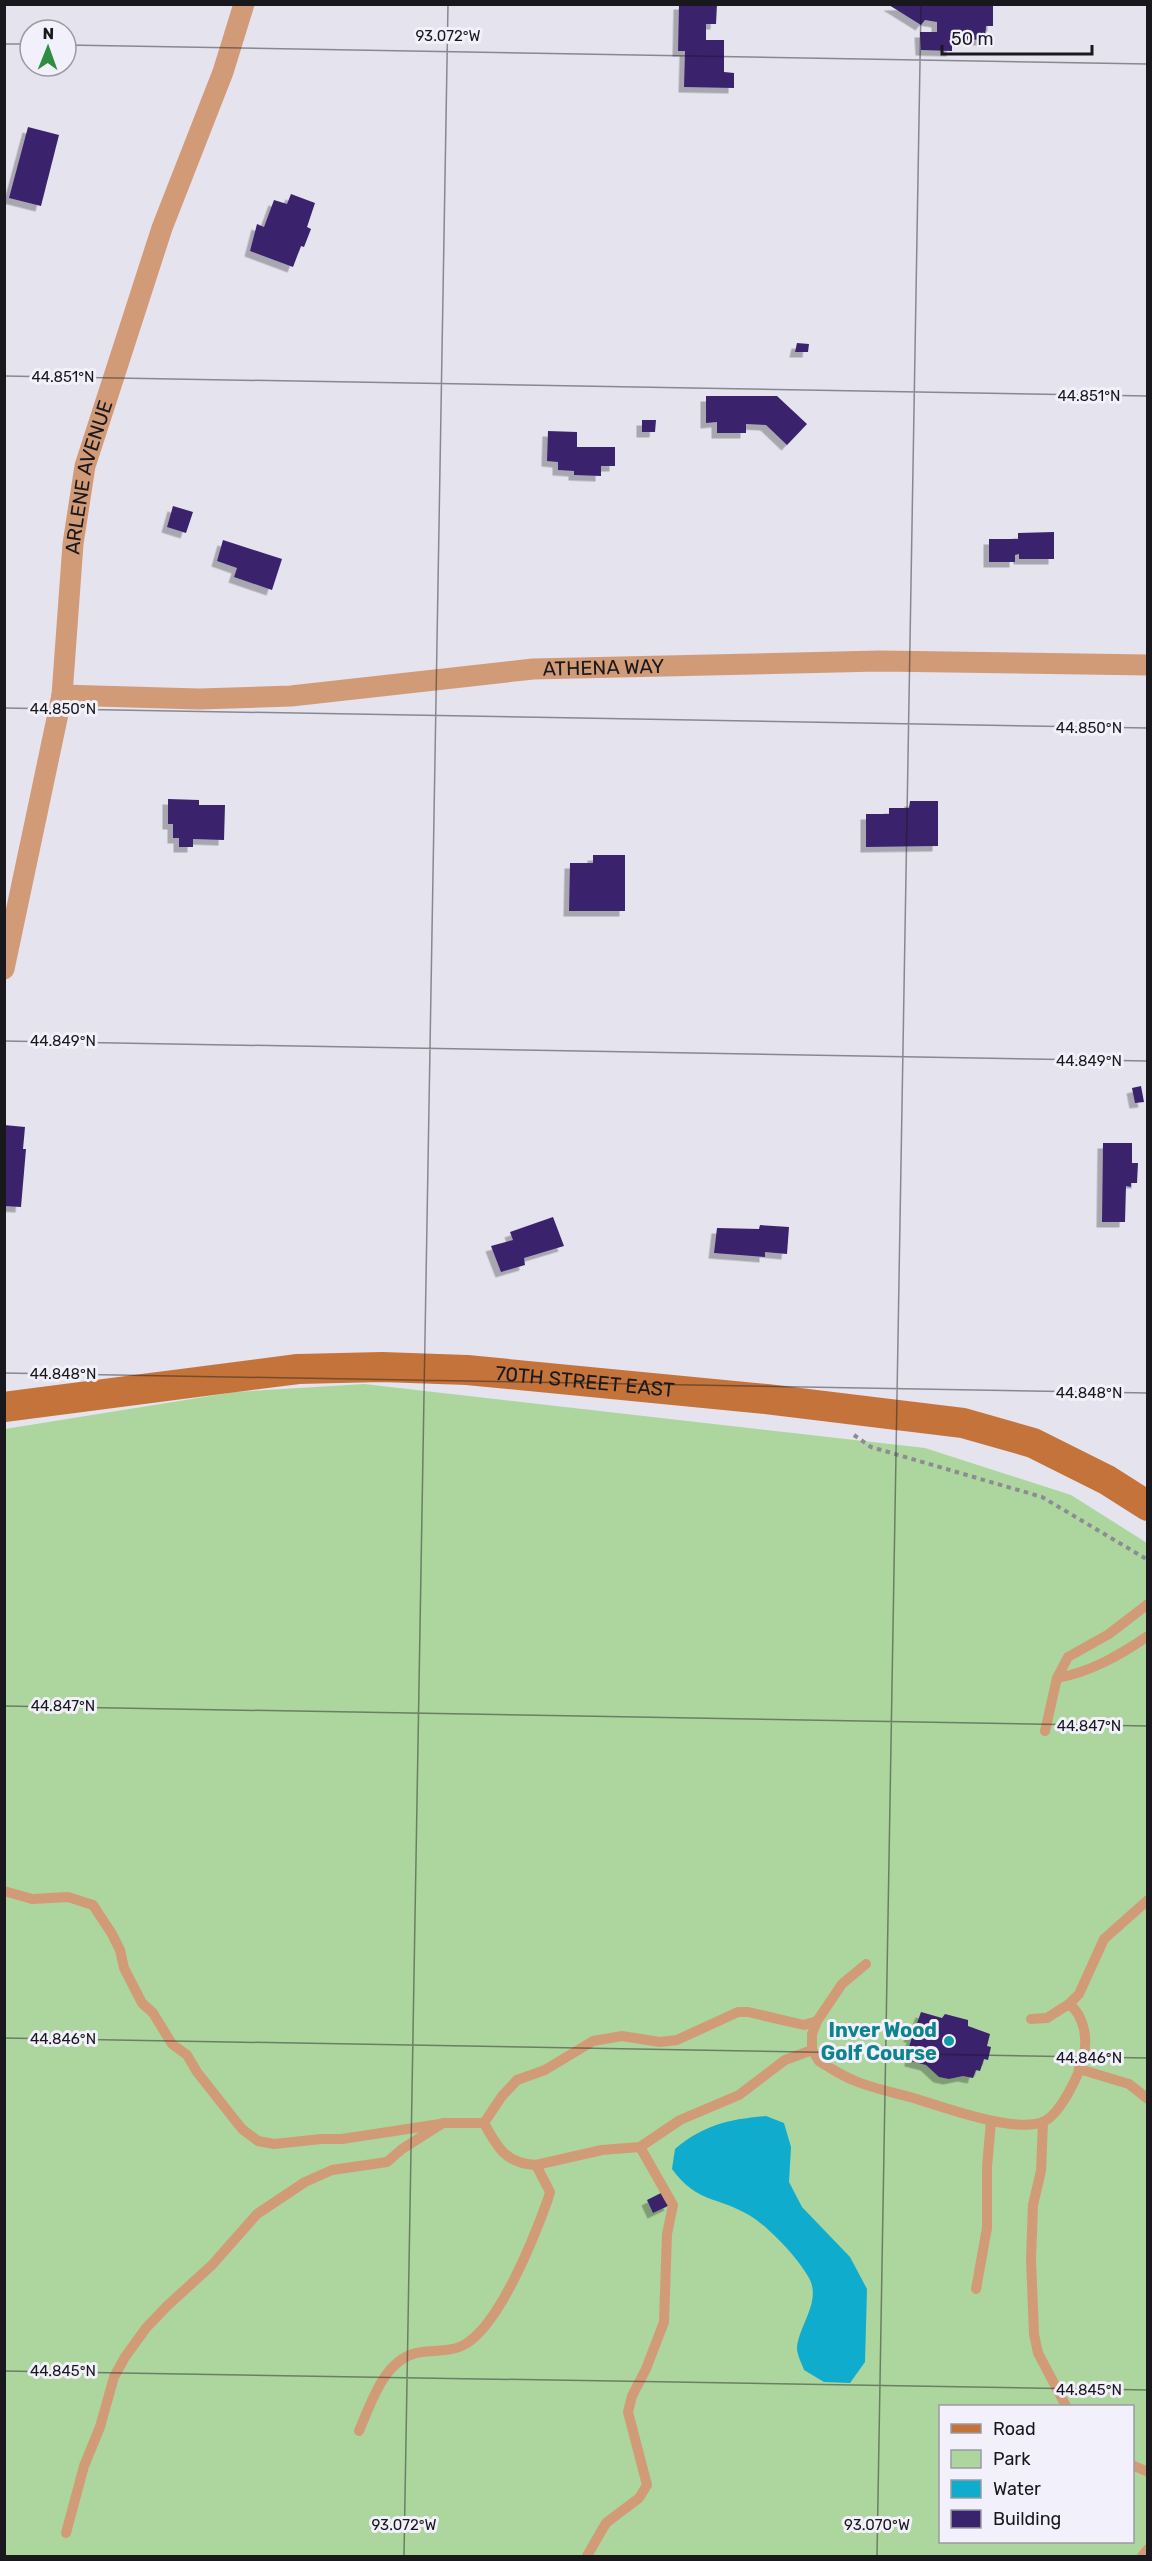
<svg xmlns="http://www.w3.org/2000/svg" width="1152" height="2561" viewBox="0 0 1152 2561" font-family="Rubik,sans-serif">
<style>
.green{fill:#add59e;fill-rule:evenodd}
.water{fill:#0facce}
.building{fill:#3a236d;filter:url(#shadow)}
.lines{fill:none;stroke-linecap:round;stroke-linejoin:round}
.path{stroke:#8d8b93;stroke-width:4;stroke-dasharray:4.5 4.5;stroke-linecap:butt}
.service{stroke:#d29b77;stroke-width:10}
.minor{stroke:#d29b77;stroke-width:21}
.secondary{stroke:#c4743b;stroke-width:30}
.ticks{fill:none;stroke:#19181c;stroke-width:1.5;stroke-opacity:0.45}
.culture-dot{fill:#0f9aa8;stroke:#f2f0fb;stroke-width:2}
.labels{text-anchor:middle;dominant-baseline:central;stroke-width:6;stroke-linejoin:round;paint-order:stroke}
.street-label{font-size:20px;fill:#19181c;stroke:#f2f0fb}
.culture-label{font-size:20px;font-weight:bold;fill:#0d838f;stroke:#f2f0fb;text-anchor:end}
.ticks-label{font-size:15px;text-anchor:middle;fill:#19181c;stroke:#f2f0fb;stroke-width:6;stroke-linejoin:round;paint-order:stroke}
</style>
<defs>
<filter id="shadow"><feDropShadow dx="-5.5" dy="5.5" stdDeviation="0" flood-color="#0004"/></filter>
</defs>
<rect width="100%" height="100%" fill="#e5e3ee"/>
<path class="green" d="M364,1384l561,64 146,47 76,48v1013h-1142v-1127l230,-37zM940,2406h192v136h-192z"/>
<path class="water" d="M766,2116l18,7 7,24 -2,35 13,25 48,50 17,32 -2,73 -15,21 -26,-1 -20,-12c-2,-6 -7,-15 -7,-22 1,-21 25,-47 12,-70 -10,-19 -41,-52 -60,-63 -33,-19 -52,-12 -77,-46l3,-20c28,-24 54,-30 91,-33z"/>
<g class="building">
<path d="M679,4h38l-1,20h-10v16h18v32l10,1v15l-50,-1 1,-36h-7z"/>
<path d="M946,4h47v22h-7l-1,14 -33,-1v12l-31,-1 -1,-18h17v-10l-12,-2 -4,5 -32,-20z"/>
<path d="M28,127l31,8 -18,71 -32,-8z"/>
<path d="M291,194l24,9 -8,24 4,2 -7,18 -3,-1 -8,21 -43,-16 7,-27 7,3 10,-27 13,4z"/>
<path d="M797,343l12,1 -1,8h-13z"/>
<path d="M706,396h71l30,28 -20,21 -21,-20 -20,-1v9h-29v-11l-11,1z"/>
<path d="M642,420h14l-1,12h-13z"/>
<path d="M548,431l29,1v15h38v19h-14v10l-27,-1v-4l-16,-1v-8l-11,-1z"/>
<path d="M173,506l20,6 -7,21 -19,-6z"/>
<path d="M1054,532v27h-35v-5l-4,1v7h-26v-23h29v-6z"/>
<path d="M223,540l59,19 -10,31 -38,-13 3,-9 -20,-7z"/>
<path d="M168,799l31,1v5h26l-1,35 -31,-1v8h-14v-9h-6v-14h-5z"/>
<path d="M910,801h28v45l-72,1v-33h23v-6h20z"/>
<path d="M593,855h32v56h-56l1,-48h23z"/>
<path d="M1141,1086l3,16 -9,1 -3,-15z"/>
<path d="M4,1125l21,2 -2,22h3l-5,58 -17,-1z"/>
<path d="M1103,1143h29v20h6l-1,20h-6v4l-5,-1 -1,36h-23z"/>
<path d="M553,1217l11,29 -40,12 1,7 -24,7 -10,-26 22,-6 -3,-8z"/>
<path d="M760,1225l29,2 -2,27 -22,-2v5l-51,-4 3,-25 42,1z"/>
<path d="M921,2012l21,6 3,-4 23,6v6l22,8 -3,12 4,1 -3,13 -4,-1 -4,12 -4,-1 -3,8 -10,-2 -14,3 -10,-2 -13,-12 -16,-4 1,-10 -3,-1 4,-13h-3l3,-12 4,1z"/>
<path d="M663,2192l7,13 -17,8 -6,-13z"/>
</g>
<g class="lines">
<path class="path" d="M854,1435l17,12 171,50 106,63"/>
<g class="service">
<path d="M1057,1678c34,-6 63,-23 91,-42"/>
<path d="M1045,1731l12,-53 11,-21 41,-23 39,-30"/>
<path d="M4,1891l28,8 36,-2 25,8 19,29 8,16 4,18 18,35 11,10 19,31 15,11 10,17 45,57 16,12 16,3 47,-5h21l98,-15"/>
<path d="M866,1964l-24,20 -25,37 -13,4 -56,-13h-10l-61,28 -17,2 -38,-6 -29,5 -48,29 -28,10 -15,16 -18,27c13,24 22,41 52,42l66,-15 38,-3 40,-27 59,-25 46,-35 27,-10 7,11 6,4c9,5 18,11 28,15 18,8 39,12 57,17 31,9 106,38 135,24 16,-9 33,-44 38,-62 5,-18 2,-43 -14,-55l-22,14 -16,1"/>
<path d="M1069,2004l10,-10 25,-55 44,-39"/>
<path d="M812,2050v-16l5,-13"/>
<path d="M1079,2069l50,15 19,15"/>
<path d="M1043,2122l-2,49 -8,34 -2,54 3,75 4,19 28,53"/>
<path d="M976,2289l11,-61v-61l4,-46"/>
<path d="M359,2431c13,-30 26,-75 63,-79 15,-2 32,0 45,-9 34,-22 67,-105 81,-144l2,-7 -14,-27"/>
<path d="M1132,2465l16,7"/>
<path d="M66,2533l18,-67 16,-39 14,-50 11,-20 21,-29 21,-22 45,-41 45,-51 48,-32 27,-12 55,-8 15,-13 41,-26h41"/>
<path d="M587,2556l19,-33 33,-25 8,-13 -19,-73 4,-16 14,-27 18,-47 3,-88 6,-29 -33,-58"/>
<path d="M1142,2556l6,-7"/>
</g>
<g class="minor">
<path id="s1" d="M62,695l137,4 92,-3 242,-27 347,-8 268,4"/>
<path id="s2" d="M4,969l58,-274 11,-151 12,-78 77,-238 61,-156 21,-68"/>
</g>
<path class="secondary" id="s3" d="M4,1407l294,-38 84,-2 85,3 299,29 197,24 70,20 74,37 41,26"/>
</g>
<path class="ticks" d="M4,44h26M66,45l1082,19M4,376l1144,20M4,708l1144,20M4,1041l1144,20M4,1373l1144,20M4,1706l1144,20M4,2038l1144,20M4,2371l1144,19M404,2556l44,-2552M877,2556l44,-2552"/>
<circle class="culture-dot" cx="949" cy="2041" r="6"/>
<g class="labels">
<g class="street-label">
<text stroke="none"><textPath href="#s2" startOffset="500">ARLENE AVENUE</textPath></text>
<text stroke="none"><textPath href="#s1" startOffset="543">ATHENA WAY</textPath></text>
<text stroke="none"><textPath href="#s3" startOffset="584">70TH STREET EAST</textPath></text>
</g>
<g class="culture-label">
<text x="937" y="2030">Inver Wood<tspan x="937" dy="23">Golf Course</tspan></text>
</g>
</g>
<g class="ticks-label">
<text x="448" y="41">93.072°W</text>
<text x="63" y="382">44.851°N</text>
<text x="1089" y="401">44.851°N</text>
<text x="63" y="714">44.850°N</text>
<text x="1089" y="733">44.850°N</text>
<text x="63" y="1046">44.849°N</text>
<text x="1089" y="1066">44.849°N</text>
<text x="63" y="1379">44.848°N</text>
<text x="1089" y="1398">44.848°N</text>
<text x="63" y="1711">44.847°N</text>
<text x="1089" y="1731">44.847°N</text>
<text x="63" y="2044">44.846°N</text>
<text x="1089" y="2063">44.846°N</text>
<text x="63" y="2376">44.845°N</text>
<text x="1089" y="2395">44.845°N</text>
<text x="404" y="2530">93.072°W</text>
<text x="877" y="2530">93.070°W</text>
</g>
<rect width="1152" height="2561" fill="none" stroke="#19181c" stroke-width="12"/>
<rect x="939" y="2405" width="195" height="138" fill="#f2f0fb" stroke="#9b9aa2" stroke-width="1.5"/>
<rect x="951" y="2424" width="30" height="9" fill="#c4743b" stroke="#9b9aa2" stroke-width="1.5"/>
<text x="993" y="2435" font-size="18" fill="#19181c">Road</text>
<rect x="951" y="2450" width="30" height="18" fill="#add59e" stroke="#9b9aa2" stroke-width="1.5"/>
<text x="993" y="2465" font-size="18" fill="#19181c">Park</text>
<rect x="951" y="2480" width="30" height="18" fill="#0facce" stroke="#9b9aa2" stroke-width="1.5"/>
<text x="993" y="2495" font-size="18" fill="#19181c">Water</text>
<rect x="951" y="2510" width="30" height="18" fill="#3a236d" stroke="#9b9aa2" stroke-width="1.5"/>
<text x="993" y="2525" font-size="18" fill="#19181c">Building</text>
<g transform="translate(48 48) rotate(1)"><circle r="28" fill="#f2f0fb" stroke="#9b9aa2" stroke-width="1.5"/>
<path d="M0-4.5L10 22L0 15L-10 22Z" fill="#308d3f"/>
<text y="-9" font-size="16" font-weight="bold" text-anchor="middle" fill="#19181c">N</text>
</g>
<path d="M942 45v9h150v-9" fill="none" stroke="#19181c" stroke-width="3"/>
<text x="951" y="45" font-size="18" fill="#19181c" stroke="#f2f0fb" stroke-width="4.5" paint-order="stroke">50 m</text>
</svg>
